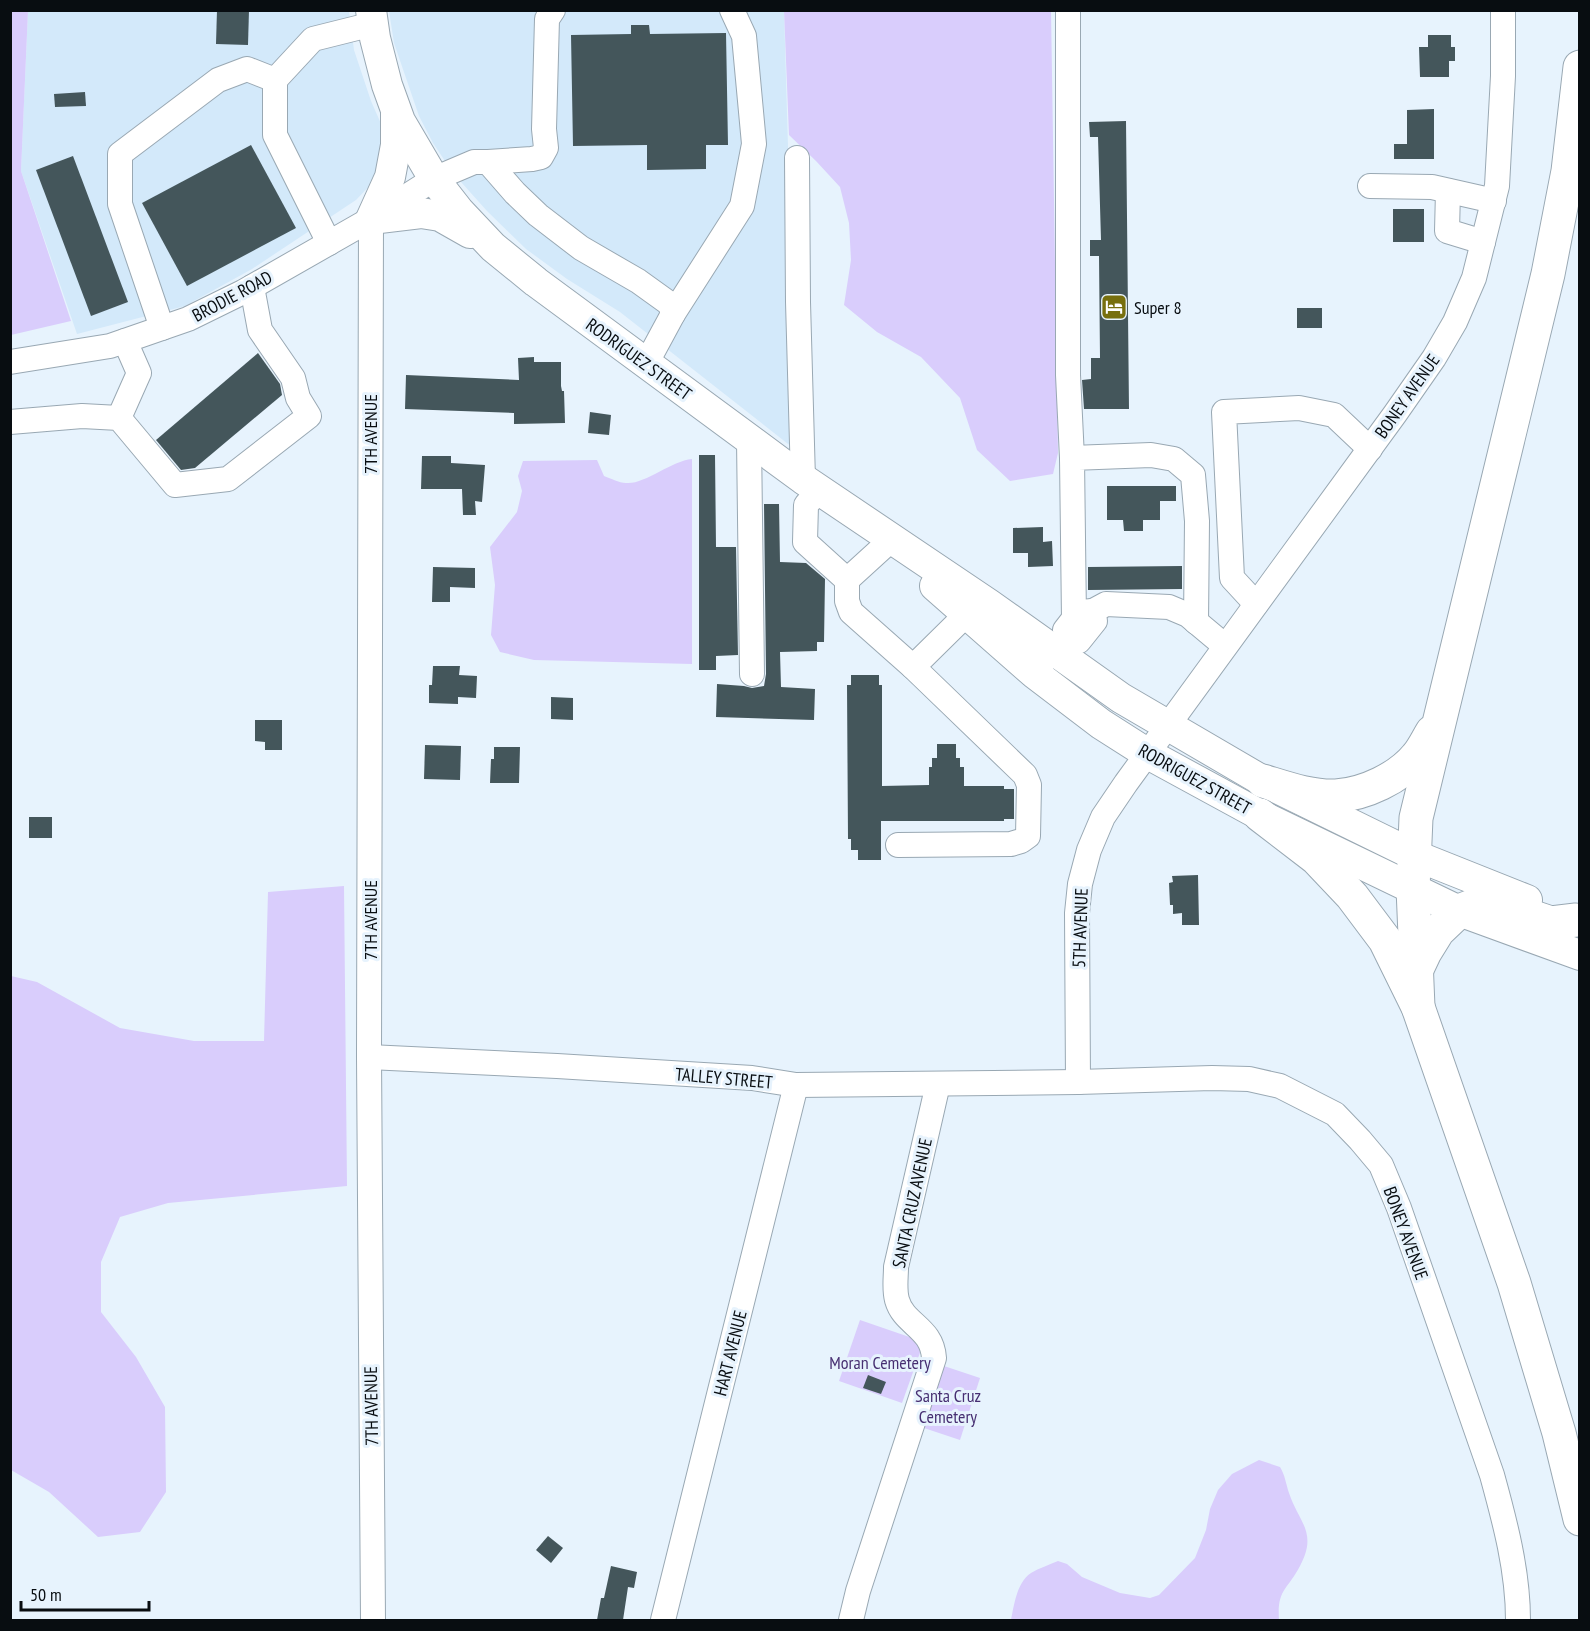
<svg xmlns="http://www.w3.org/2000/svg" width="1590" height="1631" viewBox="0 0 1590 1631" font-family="'PT Sans Narrow',sans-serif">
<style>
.built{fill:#d3e9fa}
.green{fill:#d9cdfc}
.building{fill:#44565b}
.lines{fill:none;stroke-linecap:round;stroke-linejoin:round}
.minor-casing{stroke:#99a8b3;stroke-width:26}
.major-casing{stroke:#99a8b3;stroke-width:32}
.highway-casing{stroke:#99a8b3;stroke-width:35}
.minor{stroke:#fff;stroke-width:24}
.major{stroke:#fff;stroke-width:30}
.highway{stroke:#fff;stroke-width:33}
.labels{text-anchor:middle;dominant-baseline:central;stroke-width:6;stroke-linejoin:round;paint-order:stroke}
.street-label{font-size:18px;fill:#080d11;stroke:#e7f3fd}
.poi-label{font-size:18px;fill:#080d11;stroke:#e7f3fd;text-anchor:start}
.park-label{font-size:18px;fill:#472f72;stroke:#e7f3fd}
</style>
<rect width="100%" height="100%" fill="#e7f3fd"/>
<g class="built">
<path d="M28,11h321l5,39 17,51 11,25 1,25 -5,26 -22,23 -104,69 -67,37 -108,28 -56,-163z"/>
<path d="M389,11h395l13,440 -177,-139 -53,-33 -41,-30 -39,-38 -34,-38 -20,-30 -14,-27 -25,-73z"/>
</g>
<g class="green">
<path d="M10,11h18l-7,160 50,150 -60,14z"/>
<path d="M784,11h267l7,442 -5,21 -43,7 -33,-31 -17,-52 -39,-41 -44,-25 -33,-27 7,-45 -2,-37 -9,-36 -24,-26 -27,-26z"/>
<path d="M692,459v205l-158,-4 -34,-8 -9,-17 4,-50 -5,-38 27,-35 5,-21 -4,-15 5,-15 74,-1 7,16c6,2 15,7 22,7 18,2 45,-22 66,-24z"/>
<path d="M344,886l3,300 -179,17 -48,14 -19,45v50l35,45 29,50 1,85 -26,40 -42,5 -49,-45 -38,-22v-494l26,6 83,46 74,13h70l4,-149z"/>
<path d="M860,1320l61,21 1,6 -20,56 -63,-22z"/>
<path d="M938,1364l42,14 -20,62 -42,-14z"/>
<path d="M1259,1460l21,7c5,8 6,17 9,26 10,30 29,39 11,73 -13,25 -23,23 -21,54h-268c3,-15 6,-38 20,-47 8,-5 18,-8 27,-12l9,3 15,13 38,16 30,5 9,-3 36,-37 11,-28 4,-21 8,-19 14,-16z"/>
</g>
<g class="building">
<path d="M217,10h32l-1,35 -32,-1z"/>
<path d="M631,25h18l1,9 76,-1 2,112h-22v24l-59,1v-25l-74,1 -2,-111 60,-1z"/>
<path d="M1428,35h23v12h4v14h-6v16h-29l-1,-30h9z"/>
<path d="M85,92l1,14 -31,1 -1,-13z"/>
<path d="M1434,109v50h-40v-15h13v-34z"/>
<path d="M1126,121l3,288h-45l-2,-29 9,-1v-21h9l-1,-102h-9v-16h11l-3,-103h-8l-1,-15z"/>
<path d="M251,145l45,83 -109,58 -45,-83z"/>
<path d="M73,156l55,146 -37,14 -55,-146z"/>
<rect x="1393" y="209" width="31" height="33"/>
<rect x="1297" y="308" width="25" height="20"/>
<path d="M258,353l22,31 2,11 -87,73 -14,2 -25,-30z"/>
<path d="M534,357v5h27v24l1,5h2l1,32 -51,1v-11l-109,-4 1,-34 113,5 -1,-22z"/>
<path d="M590,412l21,3 -2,20 -21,-2z"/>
<path d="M699,455h16l1,92h20l2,108 -22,1v14h-17z"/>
<path d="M422,456h29v7l34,2 -3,37 -7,-1 1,14h-13l-1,-26h-41z"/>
<path d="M1107,486h69v15h-16v19h-17v11h-19l-1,-11h-16z"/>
<path d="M764,504h15l1,58 26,1 19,16 -1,63h-7v9l-37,1 1,35 34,2 -1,31 -98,-3 1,-33 27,2 8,2 12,-2 2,-12z"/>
<path d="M1043,527v15l9,-1 1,25 -25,1v-14h-15v-25z"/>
<path d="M1182,566v23l-94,1v-23z"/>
<path d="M433,567l42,1v20l-25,-1v15h-18z"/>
<path d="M433,666h27l-1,9 18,1 -1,22 -18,-1v7l-29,-1v-18h3z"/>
<path d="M851,675h28v10h3v101l47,-1v-18h3v-9h5v-14h19v14h4v9h4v19h40v3h10v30h-10v2h-123v39h-23v-10h-7v-11h-3l-1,-154h4z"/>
<path d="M551,697l22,1v22l-22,-1z"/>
<path d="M255,720h27v30h-17v-8l-10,-1z"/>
<path d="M425,745l36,1 -1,34 -36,-1z"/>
<path d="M494,747h26l-1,36h-29l1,-24h3z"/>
<rect x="29" y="817" width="23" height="21"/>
<path d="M1198,875l1,50h-17v-12l-9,1v-9h-3l-1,-22 4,-1 -1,-6z"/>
<path d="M868,1375l18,7 -5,12 -18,-6z"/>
<path d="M548,1536l15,12 -12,15 -15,-13z"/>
<path d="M611,1566l26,6 -3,16 -6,-1 -5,33h-26l4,-22h3z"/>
</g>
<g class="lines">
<defs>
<g id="minor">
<path d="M1068,10v365l4,83"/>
<path d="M797,158l1,144 5,177"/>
<path d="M488,162l44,-3 9,-2 5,-9 -2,-19 3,-110 6,-9"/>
<path d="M1370,186l62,1 62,14"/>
<path d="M1448,191l-1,40 36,11"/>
<path d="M371,219l-2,838 4,563"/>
<path d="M329,243l-54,-108v-55l38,-41 60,-15"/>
<path d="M673,314l69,-108 12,-62 -10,-108 -12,-26"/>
<path d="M162,328l-42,-124v-50l98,-74 29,-11 28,11"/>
<path d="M10,362l100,-16 78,-27 55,-27 128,-73 63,-40 40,-17h14l27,31 23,22 43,33 57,33 32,23 3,10 -27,50"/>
<path d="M119,418l20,-45 -14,-32"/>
<path d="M10,422l72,-6 37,2 56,67 53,-6 81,-63 -11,-18 -5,-20 -33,-48 -8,-43"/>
<path d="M749,440l3,234"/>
<path d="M819,490l-13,15 -1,37 42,38"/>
<path d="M892,539l-45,41v21l4,11 62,55"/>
<path d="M1256,604l-24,-26 -8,-166 75,-4 35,7 36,34"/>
<path d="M1093,611l13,-7 63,3 19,8 37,31"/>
<path d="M1074,619l-2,-161 79,-3 23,4 19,16 4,46 -1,101"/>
<path d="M1043,662c12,-14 18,-22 36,-21l16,-20 -2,-10 -14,1 -14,18 2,10"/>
<path d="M898,845l113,-1 10,-3 7,-5 1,-51 -4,-10 -112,-108 67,-66"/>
<path d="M369,1057l188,9 195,12 44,7 282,-3 134,-4 37,1 31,7 55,28 25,26 21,25 18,43 93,267c13,47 26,96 26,145"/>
<path d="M1078,1082l-1,-169 3,-29 9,-34 14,-33 23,-34 269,-369 39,-56 21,-36 19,-44 23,-92 6,-110v-66"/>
<path d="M663,1620l133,-535"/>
<path d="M851,1620l7,-29 76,-233c-2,-31 -30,-33 -37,-58 -3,-11 -1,-22 -1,-33l42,-183"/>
</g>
<g id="major">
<path d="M371,10l4,28 12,47 13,36 34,58 25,32 34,36 43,35 267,197 187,126 131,93 142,83 151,74 113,45"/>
<path d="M396,113v32l-6,32 -19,42 50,-6 19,3 30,17"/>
<path d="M935,586l99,87 67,51 47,30 112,61 199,96 121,44"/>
</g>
<g id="highway">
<path d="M1263,781c23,7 48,16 73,15 29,-2 63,-18 81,-40 6,-7 10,-16 15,-24"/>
<path d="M1260,815l56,43 36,38 33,44 33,67 96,276 45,150 21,86"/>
<path d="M1417,969l8,-17 13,-21 21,-20 26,-10 66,22 25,-3"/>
<path d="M1418,1007l-5,-119 3,-70 132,-544 20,-103 12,-104"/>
</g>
</defs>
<use href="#minor" class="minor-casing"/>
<use href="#major" class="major-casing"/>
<use href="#highway" class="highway-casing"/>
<use href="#minor" class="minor"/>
<use href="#major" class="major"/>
<use href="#highway" class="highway"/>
</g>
<defs>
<symbol id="hotel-square" viewBox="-11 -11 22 22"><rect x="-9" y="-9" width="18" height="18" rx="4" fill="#776f0e" stroke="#e7f3fd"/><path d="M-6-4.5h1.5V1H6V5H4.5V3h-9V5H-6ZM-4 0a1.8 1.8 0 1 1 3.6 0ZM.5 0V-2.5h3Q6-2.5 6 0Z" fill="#fff"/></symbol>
</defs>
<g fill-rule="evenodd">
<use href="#hotel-square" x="1099" y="292" width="30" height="30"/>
</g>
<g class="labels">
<g class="street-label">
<text transform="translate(232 296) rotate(-28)">BRODIE ROAD</text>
<text transform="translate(639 359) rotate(36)">RODRIGUEZ STREET</text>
<text transform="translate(1407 396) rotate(-55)">BONEY AVENUE</text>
<text transform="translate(370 434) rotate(-90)">7TH AVENUE</text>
<text transform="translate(1195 779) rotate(29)">RODRIGUEZ STREET</text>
<text transform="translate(370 920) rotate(-90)">7TH AVENUE</text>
<text transform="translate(1080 928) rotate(-88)">5TH AVENUE</text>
<text transform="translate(724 1078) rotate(5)">TALLEY STREET</text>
<text transform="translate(912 1203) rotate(-78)">SANTA CRUZ AVENUE</text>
<text transform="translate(1406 1233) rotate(70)">BONEY AVENUE</text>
<text transform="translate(730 1353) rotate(-76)">HART AVENUE</text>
<text transform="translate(371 1406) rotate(-91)">7TH AVENUE</text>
</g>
<g class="poi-label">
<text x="1134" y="307">Super 8</text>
</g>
<g class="park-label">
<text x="880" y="1362">Moran Cemetery</text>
<text x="948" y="1395">Santa Cruz<tspan x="948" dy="21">Cemetery</tspan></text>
</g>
</g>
<rect width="1590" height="1631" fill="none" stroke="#080d11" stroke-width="24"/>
<path d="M21 1601v9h128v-9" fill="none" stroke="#080d11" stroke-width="3"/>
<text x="30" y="1601" font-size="18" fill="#080d11" stroke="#e7f3fd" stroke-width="4.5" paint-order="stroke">50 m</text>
</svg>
